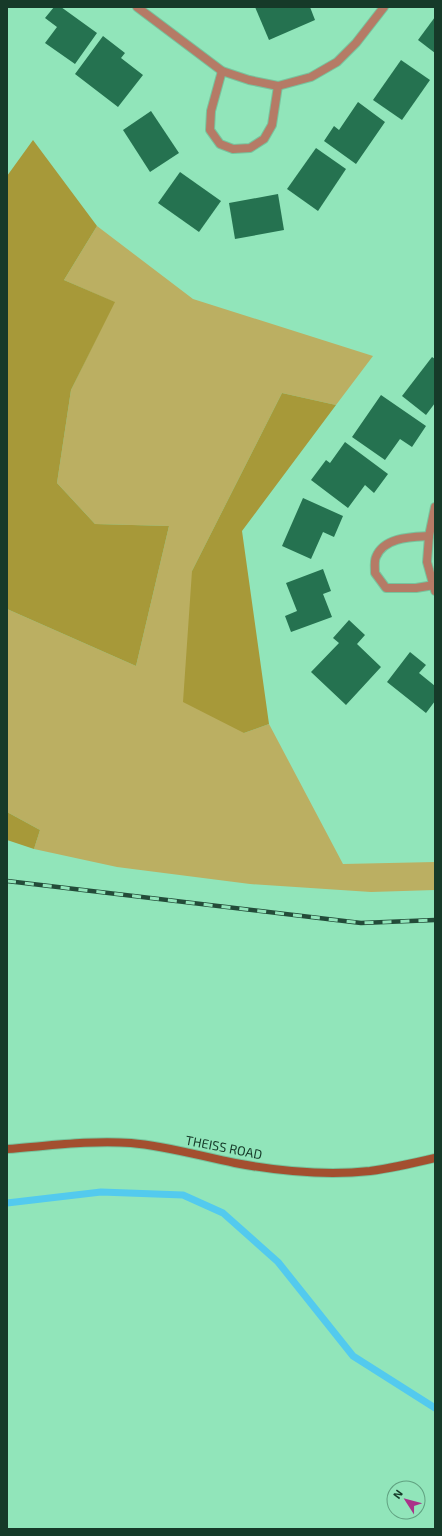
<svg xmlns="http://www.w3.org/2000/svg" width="442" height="1536" viewBox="0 0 442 1536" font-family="'Exo 2',sans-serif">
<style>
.green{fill:#bbaf62}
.forest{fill:#a79939}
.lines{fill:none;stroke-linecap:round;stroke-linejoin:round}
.stream{stroke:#53caee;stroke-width:7}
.building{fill:#257250}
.street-casing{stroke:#78c39d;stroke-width:10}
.secondary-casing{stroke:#78c39d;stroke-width:10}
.street{stroke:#b57b66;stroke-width:8}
.secondary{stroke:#a34f2f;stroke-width:8}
.rail-casing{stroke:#234c39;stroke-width:4.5}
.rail{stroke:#91e5ba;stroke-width:3;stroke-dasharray:9;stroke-linecap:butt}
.labels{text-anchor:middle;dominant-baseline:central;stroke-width:4;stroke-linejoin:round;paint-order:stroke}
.street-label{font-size:13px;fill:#163a29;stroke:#91e5ba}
</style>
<rect width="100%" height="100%" fill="#91e5ba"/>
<path class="green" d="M97,226l96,73 180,57 -37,49 -54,-12 -90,178 52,162 25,-9 74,140 92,-2v28l-64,2 -121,-8 -133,-17 -83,-18 6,-19 -33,-18v-203l129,57 33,-140 -74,-2 -38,-41 14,-93 43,-88 -50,-22z"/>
<g class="forest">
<path d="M33,140l64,86 -33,54 51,22 -44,88 -14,93 38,41 74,2 -33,140 -129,-57v-433z"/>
<path d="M282,393l54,12 -94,126 27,193 -25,9 -61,-31 9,-131z"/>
<path d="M7,812l33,18 -6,19 -27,-9z"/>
</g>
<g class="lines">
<path class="stream" d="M7,1203l94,-11 82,3 40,18 55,49 75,94 82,52"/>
</g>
<g class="building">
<path d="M54,7h7l36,26 -22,31 -30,-21 12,-16 -12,-9z"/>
<path d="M255,7h55l5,13 -46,20z"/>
<path d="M435,17v36l-17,-13z"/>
<path d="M103,36l22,17 -4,5 22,17 -25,32 -43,-33z"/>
<path d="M401,60l29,20 -28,40 -29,-20z"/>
<path d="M358,102l27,20 -29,42 -32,-23 10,-15 5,4z"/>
<path d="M151,111l28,42 -29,19 -27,-42z"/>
<path d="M316,148l30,21 -28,42 -31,-22z"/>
<path d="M180,172l41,29 -22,31 -41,-29z"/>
<path d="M278,194l6,36 -49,9 -6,-36z"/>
<path d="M432,357l3,2v44l-9,12 -24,-19z"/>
<path d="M381,395l45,31 -14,21 -12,-8 -15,21 -33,-23z"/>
<path d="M345,442l43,32 -14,19 -9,-8 -17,23 -37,-28 15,-20 4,3z"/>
<path d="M303,498l40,18 -9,21 -11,-5 -12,27 -29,-13z"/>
<path d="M323,569l8,22 -8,3 9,23 -41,15 -6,-16 12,-5 -11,-28z"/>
<path d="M349,620l16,15 -8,9 24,23 -35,38 -35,-33 28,-29 -6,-5z"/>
<path d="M410,652l16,13 -7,8 16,13v15l-9,12 -39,-31z"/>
</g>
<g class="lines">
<defs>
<g id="street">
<path d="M137,7l85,64 27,9 29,6 33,-9 26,-15 19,-19 28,-36"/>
<path d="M222,71l-11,40 -1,19 10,14 13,5 17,-1 14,-9 8,-14 6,-39"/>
<path d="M435,507l-6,29 -2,26 8,29"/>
<path d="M429,536c-18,1 -45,1 -53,21 -2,4 -1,11 -1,16l11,15h30l18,-3"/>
</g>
<path id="secondary" d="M7,1149c41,-3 83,-9 124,-6 35,3 69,13 104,20 43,8 90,13 135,8 22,-3 44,-8 65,-13"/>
</defs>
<use href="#street" class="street-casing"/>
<use href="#secondary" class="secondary-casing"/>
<use href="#street" class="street"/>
<use href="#secondary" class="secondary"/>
<defs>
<path id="rail" d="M7,881l354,42 74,-3"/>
</defs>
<use href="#rail" class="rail-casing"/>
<use href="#rail" class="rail"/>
</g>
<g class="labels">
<g class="street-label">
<text transform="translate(224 1147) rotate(11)">THEISS ROAD</text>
</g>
</g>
<rect width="442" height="1536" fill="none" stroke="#163a29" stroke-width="16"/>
<g transform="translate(406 1500) rotate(306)"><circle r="19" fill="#91e5ba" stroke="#60a180"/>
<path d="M0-3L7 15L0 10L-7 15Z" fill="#aa3289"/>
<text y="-6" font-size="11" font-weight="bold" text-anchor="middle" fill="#163a29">N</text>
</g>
</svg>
